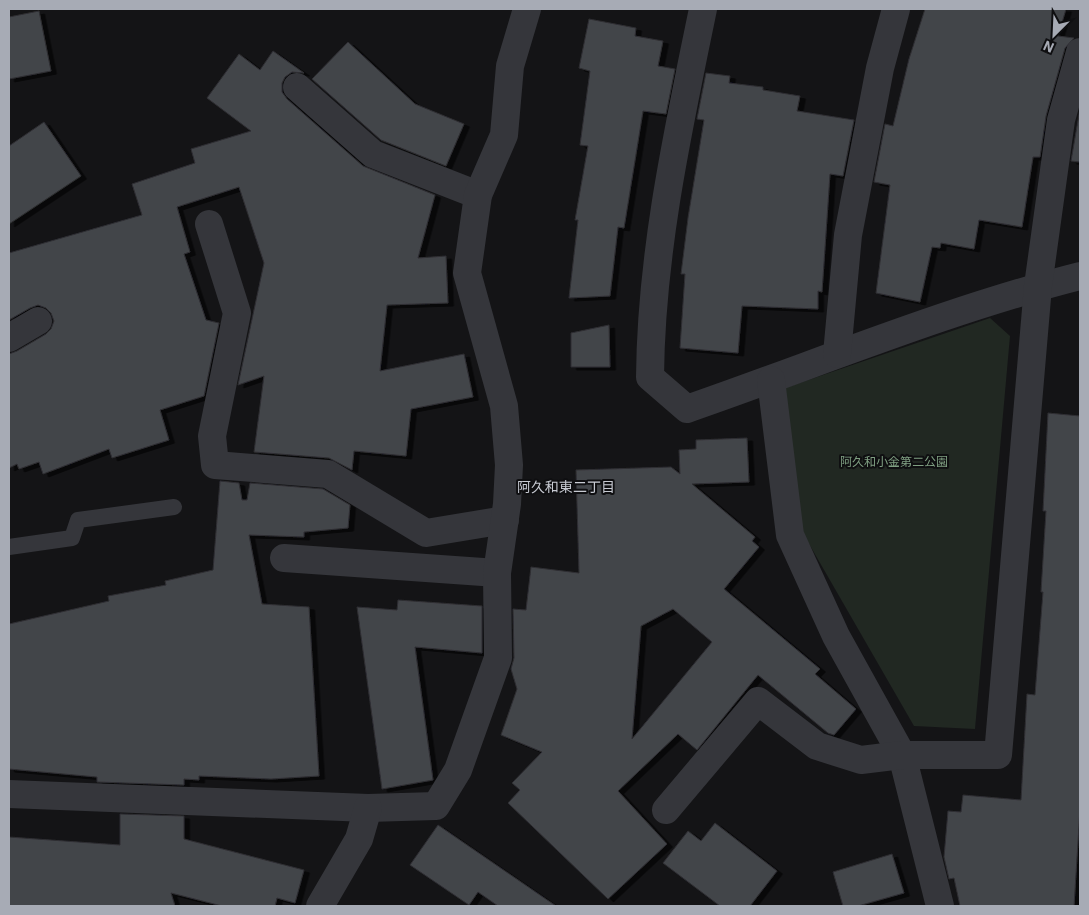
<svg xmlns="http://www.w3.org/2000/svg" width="1089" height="915" viewBox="0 0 1089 915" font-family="'IBM Plex Sans','Noto Sans JP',sans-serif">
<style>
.green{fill:#212822}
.building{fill:#434449;stroke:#2e2e32;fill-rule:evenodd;filter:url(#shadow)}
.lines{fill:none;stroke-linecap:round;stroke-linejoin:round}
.service{stroke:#35363b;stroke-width:16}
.minor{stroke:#35363b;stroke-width:28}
.labels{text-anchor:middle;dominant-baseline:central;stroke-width:4;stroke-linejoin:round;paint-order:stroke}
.park-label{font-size:12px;fill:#7f9f82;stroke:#0f0f11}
.neighbourhood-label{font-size:14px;fill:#c7cad2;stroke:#0f0f11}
</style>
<defs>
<filter id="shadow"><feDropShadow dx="5.5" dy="3" stdDeviation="0" flood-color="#0009"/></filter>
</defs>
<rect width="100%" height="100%" fill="#141416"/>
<path class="green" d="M990,318l20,18 -35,393 -61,-3 -117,-203 -15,-134z"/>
<g class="building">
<path d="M925,9h141l-8,27 16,2 -9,10 -19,68 -6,41h-7l-11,70 -43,-7 -5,29 -33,-6 -1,5 -8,-1 -12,55 -44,-9 14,-108 -16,-3 11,-58 8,2 16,-67z"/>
<path d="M39,11l12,60 -42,8v-62z"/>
<path d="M589,19l47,9 -1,8 28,5 -5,25 17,3 -9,45 -23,-3 -19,117 -6,-1 -8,69 -41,2 9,-78h-3l13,-74 -8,-1 10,-74 -11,-3z"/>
<path d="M348,42l67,62 49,20 -18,42 -65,-26 -69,-61z"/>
<path d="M273,51l31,22 -12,-1 -7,5 -3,6v9l5,7 76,67 72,29 -17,63 28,-2 2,47 -61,2 -7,66 84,-17 9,43 -62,12 -5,47 -52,-5 -2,19 -23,-12 -75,-6 10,-76 -26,9 26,-122 -25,-76 -62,20 13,45 -6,2 22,66 13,3 -15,73 -44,14 9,30 -57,18 -3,-9 -66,25 -4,-12 -20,7 -2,-5 -8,4v-114l8,-3 29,-17 5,-5 3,-8 -3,-8 -5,-5 -8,-3 -8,3 -21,12v-67l133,-38 -10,-31 63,-21 -4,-14 60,-18 -44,-33 32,-44 21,16z"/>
<path d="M706,73l24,3 -1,7 34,4v3l37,6 -3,15 57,9 -11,56 -13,-2 -8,118 -4,-1v18l-76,-3 -4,47 -58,-5 5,-74h-4l7,-56 16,-98 -7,-1z"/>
<path d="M1080,109v53l-9,-1z"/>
<path d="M44,122l37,54 -72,48v-78z"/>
<path d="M609,325l1,42h-39v-34z"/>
<path d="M1048,413l32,3v393l-6,97h-114l-6,-28 -5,1 -5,-22 4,-46 13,1 2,-17 58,5 6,-106 8,1 8,-103h-2l5,-81h-3z"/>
<path d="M747,438l2,44 -57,2 63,53 -3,4 7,6 -35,42 96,80 -5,5 41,35 -22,26 -6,-2 -70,-58 -61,75 -19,-16 -60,57 49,53 -59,55 -100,-96 12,-13 -8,-7 30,-31 -41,-17 16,-46 -6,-20 3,-11 -1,-49 13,1 5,-43 48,6 -3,-103 95,-3 9,7 -1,-24 17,-1v-9zM673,609l39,33 -80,97 9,-113z"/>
<path d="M220,481l19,2 3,17h5l3,-17 73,6 27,16 -2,23 -44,4v5l-55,-2 13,69 47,3 10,169 -48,3 -72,-3v4l-15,-1v6l-87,-3v-5l-88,-8v-145l100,-23 -1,-5 58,-11 -1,-4 48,-11z"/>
<path d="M398,600l84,6v47l-67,-6 18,133 -51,9 -25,-182 40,3z"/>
<path d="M120,814l64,2v23l120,31 -9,33 -18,-5 -2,8h-53l-51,-13 4,13h-166v-69l111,8z"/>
<path d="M715,823l62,48 -27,35h-30l-57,-43 25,-32 13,10z"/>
<path d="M438,825l118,81h-58l-20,-14 -9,13 -59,-40z"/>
<path d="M892,854l12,39 -46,13h-15l-10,-34z"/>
</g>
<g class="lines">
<path class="service" d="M9,547l63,-9 6,-18 96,-13"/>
<g class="minor">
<path d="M703,9c-25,121 -52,244 -53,368l37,32c130,-45 259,-99 393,-133"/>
<path d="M297,87l76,67 105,41"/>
<path d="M209,224l28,89 -25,123 3,29 113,9 98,59 79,-13"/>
<path d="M9,338l29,-17"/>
<path d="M837,354l11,-119 32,-167 16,-59"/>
<path d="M771,380l19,155 46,101 66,119 38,151"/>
<path d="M284,558l213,15"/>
<path d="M9,794l359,14 68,-2 22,-36 40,-112 -1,-85 10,-69 2,-39 -5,-59 -37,-133 11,-78 26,-60 6,-69 17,-57"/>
<path d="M666,810l92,-109 59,45 44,14 41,-5h96l40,-469 23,-166 19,-68"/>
<path d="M320,906l39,-67 9,-31"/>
</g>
</g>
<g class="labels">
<g class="park-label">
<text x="894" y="461">阿久和小金第二公園</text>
</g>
<g class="neighbourhood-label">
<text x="566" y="487">阿久和東二丁目</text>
</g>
</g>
<rect width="1089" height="915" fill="none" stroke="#a7abb5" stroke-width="20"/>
<g transform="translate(1054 35) rotate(204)" stroke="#0f0f11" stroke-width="4" paint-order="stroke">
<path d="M0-4L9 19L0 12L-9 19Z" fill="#a7abb5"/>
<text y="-8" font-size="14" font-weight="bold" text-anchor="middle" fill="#a7abb5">N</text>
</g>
</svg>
